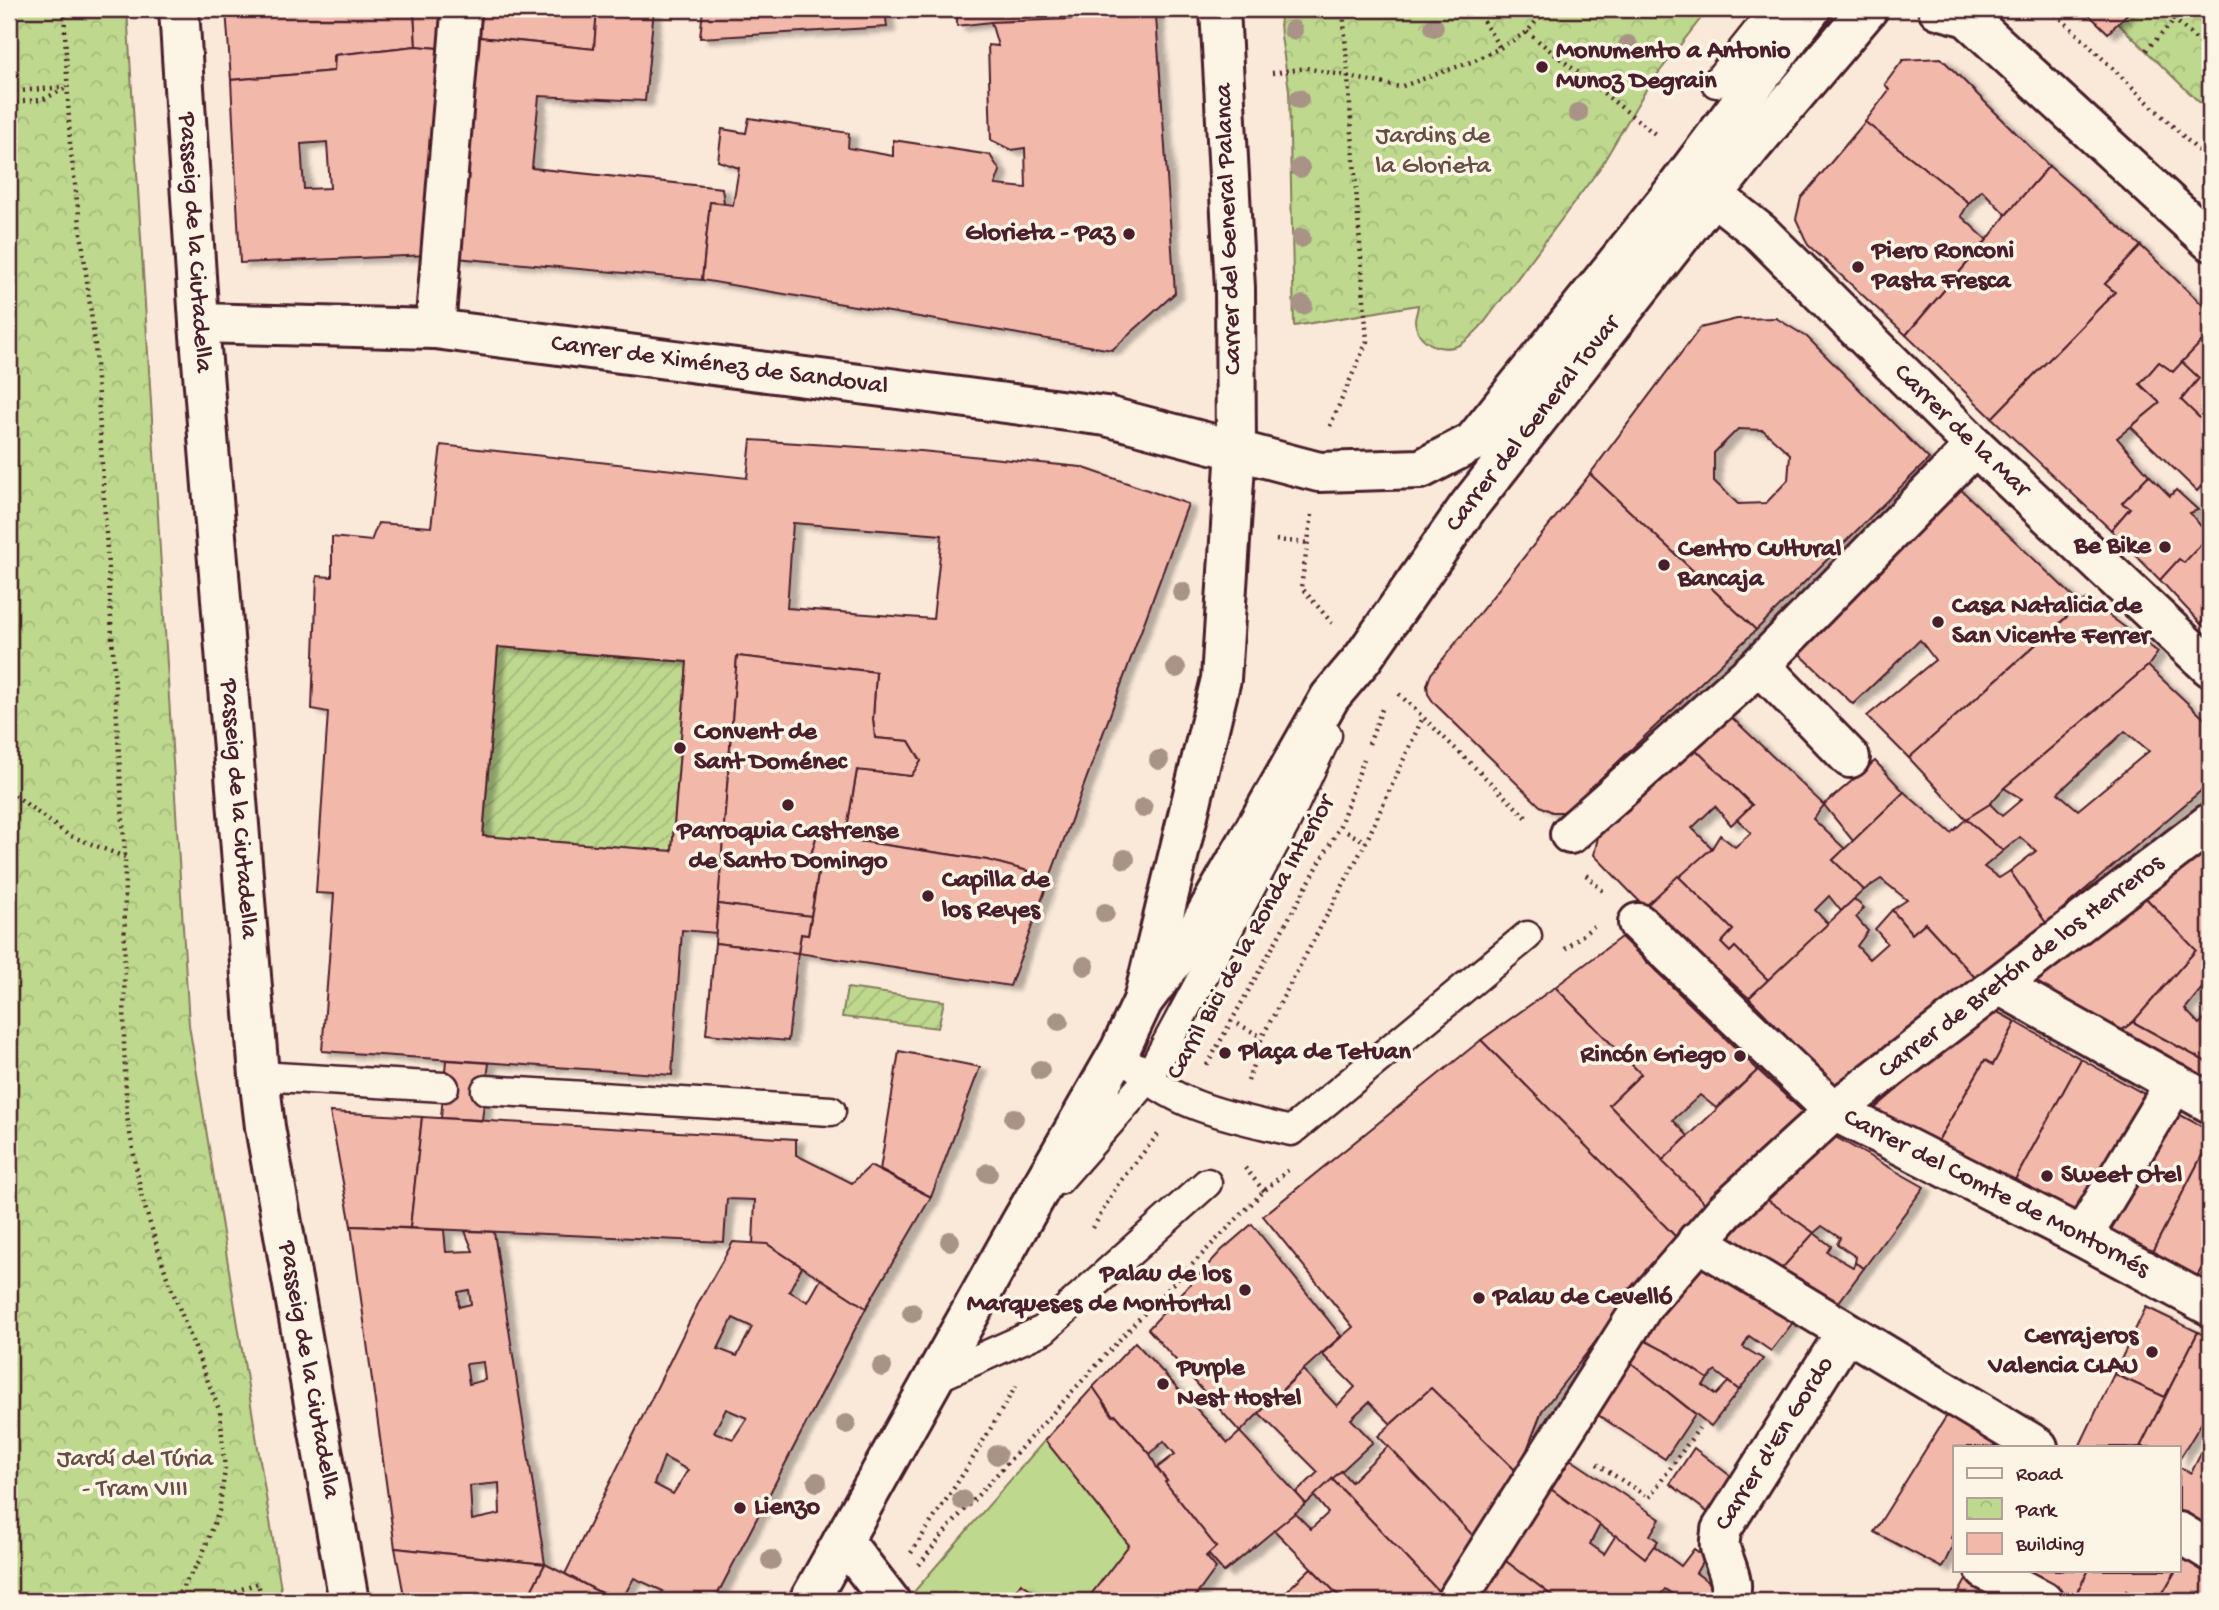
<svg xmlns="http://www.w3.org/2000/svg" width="2219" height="1610" viewBox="0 0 2219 1610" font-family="'Gochi Hand',sans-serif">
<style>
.grass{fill:#bed88e;stroke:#847c5c;stroke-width:2}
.park{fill:url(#park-crowns);stroke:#847c5c;stroke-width:2}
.garden{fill:url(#garden-furrows);stroke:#847c5c;stroke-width:2}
.building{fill:#f2b9ab;stroke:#4a1f2b;stroke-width:2;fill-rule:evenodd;filter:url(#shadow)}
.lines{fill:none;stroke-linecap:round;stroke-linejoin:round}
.service-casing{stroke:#4a1f2b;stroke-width:33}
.pedestrian-casing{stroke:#4a1f2b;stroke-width:44}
.minor-casing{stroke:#4a1f2b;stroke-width:44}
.tertiary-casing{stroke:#4a1f2b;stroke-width:44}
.secondary-casing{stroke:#4a1f2b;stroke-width:44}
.primary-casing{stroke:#4a1f2b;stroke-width:44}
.path{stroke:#4a1f2b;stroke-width:4.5;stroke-dasharray:2 5;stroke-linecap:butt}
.service{stroke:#fcf5e5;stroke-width:28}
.pedestrian{stroke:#fcf5e5;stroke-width:38}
.minor{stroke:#fcf5e5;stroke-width:38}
.tertiary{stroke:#fcf5e5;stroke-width:38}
.secondary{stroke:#fcf5e5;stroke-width:38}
.primary{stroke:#fcf5e5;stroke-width:38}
.tree{fill:#a99387}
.poi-dot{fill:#4a1f2b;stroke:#fcf5e5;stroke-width:2.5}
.labels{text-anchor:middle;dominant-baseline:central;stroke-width:7;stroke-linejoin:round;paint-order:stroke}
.poi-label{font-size:26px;font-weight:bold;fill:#4a1f2b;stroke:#fcf5e5;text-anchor:start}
.park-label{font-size:26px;fill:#674d44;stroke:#fcf5e5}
.street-label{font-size:26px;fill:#4a1f2b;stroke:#fcf5e5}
</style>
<defs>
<pattern id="park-crowns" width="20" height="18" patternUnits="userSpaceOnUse" patternTransform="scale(1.75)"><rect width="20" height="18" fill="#bed88e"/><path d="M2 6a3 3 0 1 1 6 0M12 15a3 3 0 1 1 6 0" fill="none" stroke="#a5b97b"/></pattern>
<pattern id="garden-furrows" width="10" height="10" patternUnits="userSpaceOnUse" patternTransform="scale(1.75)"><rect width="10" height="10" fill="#bed88e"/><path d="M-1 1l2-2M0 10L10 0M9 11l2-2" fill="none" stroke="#a5b97b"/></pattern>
<filter id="shadow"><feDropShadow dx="8" dy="4.5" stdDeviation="2" flood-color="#0004"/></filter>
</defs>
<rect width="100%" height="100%" fill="#fae9d9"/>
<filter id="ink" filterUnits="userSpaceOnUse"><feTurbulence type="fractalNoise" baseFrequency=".0143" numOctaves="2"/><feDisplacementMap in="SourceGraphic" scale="14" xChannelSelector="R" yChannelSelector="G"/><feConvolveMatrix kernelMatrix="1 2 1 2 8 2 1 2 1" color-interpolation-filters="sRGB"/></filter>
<g filter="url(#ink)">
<path class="grass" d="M1045,1440l84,105 -43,56h-38l-27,-18 -13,18h-102z"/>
<g class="park">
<path d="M9,9h118l62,1016 94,576h-274z"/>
<path d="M1279,9h429l-61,79 -47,80 -117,156c-7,7 -16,19 -26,22 -18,6 -40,-4 -42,-25 0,-5 3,-11 3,-16l-124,21 -5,-236 -8,-54z"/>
<path d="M2103,9h107v94l-11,-1z"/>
</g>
<g class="garden">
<path d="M498,647l189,15 -15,189 -189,-15z"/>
<path d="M847,988l97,13 -6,27 -96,-11z"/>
</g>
<g class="building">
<path d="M226,9h188l2,37 -81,9 -1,1v15l-103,9z"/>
<path d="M414,9h35l-1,40 -32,-3z"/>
<path d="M483,9h114l-3,40 -115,-12z"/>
<path d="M597,9h57l-9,92 -106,-5 -7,72 190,20 2,15 -14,-1 -8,78 -246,-22 23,-221 115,12z"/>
<path d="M703,9h182l2,18 -187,11z"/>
<path d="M957,9h199v7l-165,6 -34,4z"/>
<path d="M2083,9h39l5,5 -19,19z"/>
<path d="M1156,16l19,277 -63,57 -410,-70 8,-78 23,3 6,-37 -21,-7 4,-32 24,4 3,-15 100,15 -1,15 45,8v-16l97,15 10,16 -5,14 31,3 -1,-40 -14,2 -20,-10 -3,-95 10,1 -7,-24z"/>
<path d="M416,46l32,3 -18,206 -190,8 -9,-183 103,-9 1,-16zM327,142l3,46 -26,1 -3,-45z"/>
<path d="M1941,58l108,108 -43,49 -24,-25 -13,13 -104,-81 24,-32 -4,-6 18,-24z"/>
<path d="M1865,122l104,81 -8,13 26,24 -81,95 -98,-90 -12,-26 5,-21z"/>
<path d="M2049,166l92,80 -36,38 10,8 -123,126 -86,-83 81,-95 19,-25z"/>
<path d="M2141,246l69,66v21l-37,39 -14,-10 -19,22 20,19 -43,35 32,37 -27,28 8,5 -19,22 -119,-112 123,-126 -10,-8z"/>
<path d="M1776,318l31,19 122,122 -173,171 -166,-156 110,-146 37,-9zM1738,429l25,1 27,24 -2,26 -22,23 -28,1 -24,-23v-28z"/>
<path d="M2210,333v95l-29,-28 18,-22 -17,-16z"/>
<path d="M2159,362l14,10 9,-10 17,16 -18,22 29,28v62l-7,-6 -6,7 -66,-64 29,-24 -20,-19z"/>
<path d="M751,440l170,11 160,16 107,37 -138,373 -63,-17 -142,-21 12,-69 54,6 10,-15 -12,-20 -34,-3 -2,-19 3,-47 -139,-16 -21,277 -34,-3 -10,145 -350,-24 12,-157 -18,-1 12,-181 -16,-3 5,-133 15,1v-40l39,4 7,-18 53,4 10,-82 306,33zM793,523l149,12 -9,84 -146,-11zM498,647l189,15 -15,189 -189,-15z"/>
<path d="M1590,474l166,156 -183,175 -10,7h-11l-12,-6 -106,-103 -6,-9 -1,-9 4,-11z"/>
<path d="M2149,475l21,21 6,-6 22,20 -8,3 19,23 -25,27 -5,-4 -19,21 -49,-50 19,-22 -8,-5z"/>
<path d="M1953,482l128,122 -172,154 -42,-42 68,-56 -15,-20 -67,64 -64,-60z"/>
<path d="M2209,536l1,78 -9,10 -41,-44 19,-21 5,4z"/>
<path d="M2087,599l71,53 -10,14 -144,122 -14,16 -24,15 -57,-61z"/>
<path d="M2210,615v16l-9,-7z"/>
<path d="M737,656l139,16 -3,47 2,19 34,3 12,20 -10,15 -54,-6 -12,69 -28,-4 -6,20 10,2 -10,59 -93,-12z"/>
<path d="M2148,666l62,58v59l-164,140 -36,-52 26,-20 -16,-14 -17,14 -37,-32 24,-15 12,12 20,-17 -18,-11zM2125,731l24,20 -71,59 -20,-17z"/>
<path d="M1726,712l98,93 -11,14 32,30 -12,11 31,30 -23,21 -12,-15 -14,14 13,14 -60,56 -33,-33 -5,5 -9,-9 12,-13 -55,-54 34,-28 8,-13 15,12 16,-14 -14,-14 15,-14 -62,-61z"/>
<path d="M1690,744l62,61 -21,20 -16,-19 -23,22 20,20 -67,59 -51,-52 4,-18z"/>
<path d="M1875,761l29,31 -51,49 -29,-36z"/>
<path d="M1904,792l47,41 15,-14 37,32 -19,16 15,11 11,-7 36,52 -67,59 -54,-59 -13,11 -20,-24 15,-10 -26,-21 -17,11 -31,-30z"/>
<path d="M817,835l170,25 63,17 -40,109 -212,-33 3,-19 7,1 13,-78 -10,-2z"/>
<path d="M2210,842v155l-8,-9 -17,21 14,15 11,-10v50l-77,-42 63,-72 -53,-55z"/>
<path d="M1678,876l55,54 -12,13 9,9 5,-5 33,33 -19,18 -104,-91z"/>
<path d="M2136,888l60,62 -63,72 -20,15 -89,-48z"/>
<path d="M1854,899l10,9 -8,9 12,14 -11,15 12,13 18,-16 -12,-14 17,-19 20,24 13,-11 54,59 -134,114 -96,-98z"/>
<path d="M718,904l93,12 -3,19 -7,-1 -3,19 -83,-10z"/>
<path d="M1621,937l137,133 -42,38 -16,-13 -27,25 15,16 -26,25 -53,-56 32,-31 -86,-87z"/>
<path d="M715,943l83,10 -10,88 -82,-7z"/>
<path d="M1555,987l86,87 -32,31 98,100 -29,34 -197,-199z"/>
<path d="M1992,1009l24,13 -23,43 -8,-5 -50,86 -62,-36z"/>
<path d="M2016,1022l65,37 -71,130 -75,-43 50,-86 8,5z"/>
<path d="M2133,1022l77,42v27l-97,-54z"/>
<path d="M1481,1040l197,199 -27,31 -109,141 -24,62 -87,-85 -40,36 -22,-22 -18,17 22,23 -67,62 -10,-11 22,-21 -59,-59 44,-43 34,36 18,-19 -33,-33 31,-27 -90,-111z"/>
<path d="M899,1051l81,16 -49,130 -51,-27z"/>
<path d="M2081,1059l63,35 -75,128 -59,-33z"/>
<path d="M446,1060l43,3 -7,57 -41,-2z"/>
<path d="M1758,1070l45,42 -96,93 -45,-44z"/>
<path d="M330,1112l92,5 -12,111 -59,-2z"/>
<path d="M2175,1112l35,19v9l-63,122 -51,-26z"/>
<path d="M422,1117l374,22v16l56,28 18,-17 61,31 -65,111 -99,-64h-14l2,-44 -28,-1 -3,43 -314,-14z"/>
<path d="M1830,1134l94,53 -60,81 -9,-5 1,-6 -19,-13 3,-6 -18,-12 -8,7 -48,-34z"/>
<path d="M2210,1140v113l-17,31 -46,-22z"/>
<path d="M1766,1199l48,34 -38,42 -53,-31z"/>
<path d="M1252,1224l89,112 -49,44 -52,52 -92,-103 74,-79z"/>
<path d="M351,1226l93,4 2,22 27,-1 -8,-20 29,1 51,332 -150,-16zM469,1290l2,14 -12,3 -1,-15zM483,1362l2,18 -16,4 -3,-20zM499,1483l1,31 -28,6 -2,-34z"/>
<path d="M1814,1233l17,13 -4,6 26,15 2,-4 9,5 -31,42 -57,-35z"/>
<path d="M733,1242l34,2 35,23 -13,24 19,11 13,-23 45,29 -152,293h-57l6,-10 -29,-13 -13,23h-5l-51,-27 135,-274zM733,1318l19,9 -15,29 -19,-7zM726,1409l21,9 -14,21 -19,-7zM664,1457l24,13 -15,24 -19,-10z"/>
<path d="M2210,1253v40l-17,-9z"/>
<path d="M1703,1265l91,56 -23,30 -22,-15 -6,11 20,12 -24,31 -24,-19 -7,8 -39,-26 -27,-14 19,-28z"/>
<path d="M2146,1307l52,25 -33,65 -51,-23z"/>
<path d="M2198,1332l12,7v70l-31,51v-13h-39z"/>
<path d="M1642,1339l27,14 39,26 -5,6 13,10 12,-13 11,8 -28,36 -82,-65z"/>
<path d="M1135,1342l93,101 12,-11 66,72 -82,68 -16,-18 8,-7 -51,-65 2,-1 -10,-13 18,-14 -11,-13 -14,13 -34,-39 -3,1 -20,-29z"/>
<path d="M1629,1361l66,53 -30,45 -70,-46z"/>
<path d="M2114,1374l51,23 -25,50h-61z"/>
<path d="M1093,1387l20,29 3,-1 34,39 7,14 10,13 -2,1 51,65 -10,9 10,12 -24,33h-106l43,-56 -84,-105z"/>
<path d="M1431,1388l87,85 -41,67 -99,-104z"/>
<path d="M1949,1412l47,31 -2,4h-39v83l-4,8 4,3 -13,27 -68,-36z"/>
<path d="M2210,1436v100l-31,-18v-51l12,6z"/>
<path d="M1388,1446l89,94 -35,55 -110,-116 9,-8 10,11z"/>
<path d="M1694,1448l43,33 -23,36 -44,-33z"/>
<path d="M1567,1457l93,62 -10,16 8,6 -13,17 -97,-71z"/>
<path d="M1332,1479l110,116 -4,6h-94l-70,-71 21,-17 16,16 17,-16 -14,-17z"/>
<path d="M1548,1487l52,38 -10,19 14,10 12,-19 29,23 9,-12 27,20 13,-17 11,8 -9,16 25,18 -8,10h-30l-18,-12 -9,12h-97l-56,-42z"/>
<path d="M395,1548l150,16 -19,37h-121z"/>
<path d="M2185,1556l25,15v30h-52l18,-31h3z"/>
<path d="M1503,1559l56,42h-83z"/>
<path d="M545,1564l20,10 51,27h-90z"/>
<path d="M1311,1568l33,33h-68z"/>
<path d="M2026,1570h63l-17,31h-11l-40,-20z"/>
<path d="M2089,1570h87l-18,31h-14l-18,-10 -5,10h-49z"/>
<path d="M1966,1580l39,21h-51z"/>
<path d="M1021,1583l27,18h-40z"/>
<path d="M2126,1591l18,10h-23z"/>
</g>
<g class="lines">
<defs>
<g id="service">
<path d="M1716,83l59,-74"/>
<path d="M1136,1067c38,41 103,51 155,64l236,-195"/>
<path d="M259,1076l185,11"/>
<path d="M486,1090l345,21"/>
<path d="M1059,1180l88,-100 140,-260 40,-85"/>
<path d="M933,1379l110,-49 164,-147"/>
</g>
<g id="pedestrian">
<path d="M1760,665l90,93"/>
<path d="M1570,834l190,-169 215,-219"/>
<path d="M1638,923l196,188"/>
<path d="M1999,985l211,118"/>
<path d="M2082,1237l93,-154"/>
<path d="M1697,1241l341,206"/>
<path d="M2179,1532l31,19"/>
<path d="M843,1540l47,61"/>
<path d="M1985,1570l58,31"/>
<path id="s1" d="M1727,1601c11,-17 -3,-36 -7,-54 -1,-6 1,-11 1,-17l125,-198"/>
</g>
<g id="minor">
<path id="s2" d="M1680,194l33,1 48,38 214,213 235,221"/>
<path id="s3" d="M199,323l236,6 671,87 213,56 102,-3 52,-27 199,-248 139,-185"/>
<path d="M435,329l26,-315"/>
<path id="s4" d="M1834,1111l248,126 128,69"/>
<path id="s5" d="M1456,1601l189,-298 80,-92 109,-100 376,-288"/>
</g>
<g id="tertiary">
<path d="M1938,9l29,8 243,224"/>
<path id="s6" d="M1143,1001l53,-69 134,-235 33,-39 105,-151 283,-360 117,-138"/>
</g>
<path id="secondary" d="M809,1601l211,-377 100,-174 23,-49 78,-322 15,-230 -1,-161 -15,-279"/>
<g id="primary">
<path id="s7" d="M179,9l20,314 60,753 6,51 84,474"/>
</g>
</defs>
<use href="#service" class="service-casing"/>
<use href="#pedestrian" class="pedestrian-casing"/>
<use href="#minor" class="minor-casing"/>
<use href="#tertiary" class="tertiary-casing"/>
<use href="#secondary" class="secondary-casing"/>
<use href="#primary" class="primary-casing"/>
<g class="path">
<path d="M64,9l6,135 25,201 30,512 -1,189 3,71 15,81 25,79 53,135 5,58 -6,41 -18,47 -27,43"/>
<path d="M1476,9l24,39"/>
<path d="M2051,9l159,153"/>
<path d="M2163,9l47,43"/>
<path d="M1527,32l128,102"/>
<path d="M2146,50l29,-30"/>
<path d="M1272,73l34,-5 94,19 71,-25 29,-14 27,-16 19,-23"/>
<path d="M9,92l55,-5"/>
<path d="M9,102l33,-2 26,-13"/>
<path d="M1330,426l37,-85 -24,-332"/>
<path d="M1312,515l-11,72 31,36"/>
<path d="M1276,540l32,3"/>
<path d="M1399,694l130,126"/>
<path d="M1369,744l13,-35"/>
<path d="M9,791l59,44 57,22"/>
<path d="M1347,832l19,10"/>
<path d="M1586,875l19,18"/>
<path d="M1565,949l29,-23"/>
<path d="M1238,1024l24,13"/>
<path d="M1207,1065l132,-237 25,-69"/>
<path d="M1248,1081l14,-44 104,-195 57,-125"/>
<path d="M1245,1168l19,23"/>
<path d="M1093,1228l25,-44 42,-52"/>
<path d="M1597,1464l52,34 50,-70"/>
<path d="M911,1553l56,-85 49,-82"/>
<path d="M919,1565l30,-38 184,-202 131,-134 24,-21"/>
<path d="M225,1601l14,-11 19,-7 4,18"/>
</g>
<use href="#service" class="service"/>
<use href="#pedestrian" class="pedestrian"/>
<use href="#minor" class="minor"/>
<use href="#tertiary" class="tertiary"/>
<use href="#secondary" class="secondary"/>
<use href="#primary" class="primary"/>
</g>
<g class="tree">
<circle cx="1434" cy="27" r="10"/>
<circle cx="1293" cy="30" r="10"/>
<circle cx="1628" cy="45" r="10"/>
<circle cx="1299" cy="99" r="10"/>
<circle cx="1578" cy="113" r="10"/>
<circle cx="1300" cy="168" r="10"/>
<circle cx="1301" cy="238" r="10"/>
<circle cx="1303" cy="305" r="10"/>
<circle cx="1182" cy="592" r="10"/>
<circle cx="1176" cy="668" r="10"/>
<circle cx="1159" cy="760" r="10"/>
<circle cx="1143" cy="808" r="10"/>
<circle cx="1125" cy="859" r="10"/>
<circle cx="1105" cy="913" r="10"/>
<circle cx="1085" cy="966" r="10"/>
<circle cx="1059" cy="1021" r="10"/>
<circle cx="1040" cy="1070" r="10"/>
<circle cx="1014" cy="1118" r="10"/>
<circle cx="988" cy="1173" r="10"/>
<circle cx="950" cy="1241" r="10"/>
<circle cx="912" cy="1313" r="10"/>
<circle cx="882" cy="1367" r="10"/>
<circle cx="846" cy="1424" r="10"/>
<circle cx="997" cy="1455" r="10"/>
<circle cx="817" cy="1482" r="10"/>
<circle cx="962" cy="1500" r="10"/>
<circle cx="771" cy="1560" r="10"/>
</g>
</g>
<g class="poi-dot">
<circle cx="1542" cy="67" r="7"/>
<circle cx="1129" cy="234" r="7"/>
<circle cx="1858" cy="267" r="7"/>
<circle cx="2165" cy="547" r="7"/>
<circle cx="1664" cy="565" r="7"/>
<circle cx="1938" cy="622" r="7"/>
<circle cx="680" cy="748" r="7"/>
<circle cx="788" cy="805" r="7"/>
<circle cx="928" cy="896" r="7"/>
<circle cx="1225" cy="1053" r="7"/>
<circle cx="1740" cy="1056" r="7"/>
<circle cx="2047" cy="1176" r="7"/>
<circle cx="1245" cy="1290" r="7"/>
<circle cx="1479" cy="1298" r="7"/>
<circle cx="2152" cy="1352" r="7"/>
<circle cx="1163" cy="1384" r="7"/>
<circle cx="740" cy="1508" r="7"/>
</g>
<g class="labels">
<g class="poi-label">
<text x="1556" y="52">Monumento a Antonio<tspan x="1556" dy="30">Munoz Degrain</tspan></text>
<text x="1115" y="234" text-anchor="end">Glorieta - Paz</text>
<text x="1872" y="252">Piero Ronconi<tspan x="1872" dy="30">Pasta Fresca</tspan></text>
<text x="2151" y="547" text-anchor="end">Be Bike</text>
<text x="1678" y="550">Centro Cultural<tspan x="1678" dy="30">Bancaja</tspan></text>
<text x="1952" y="607">Casa Natalicia de<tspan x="1952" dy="30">San Vicente Ferrer</tspan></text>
<text x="694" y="733">Convent de<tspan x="694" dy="30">Sant Doménec</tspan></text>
<text x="788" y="832" text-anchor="middle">Parroquia Castrense<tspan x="788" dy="30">de Santo Domingo</tspan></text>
<text x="942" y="881">Capilla de<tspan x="942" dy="30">los Reyes</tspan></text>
<text x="1239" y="1053">Plaça de Tetuan</text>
<text x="1726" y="1056" text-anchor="end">Rincón Griego</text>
<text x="2061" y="1176">Sweet Otel</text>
<text x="1231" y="1275" text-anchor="end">Palau de los<tspan x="1231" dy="30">Marqueses de Montortal</tspan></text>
<text x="1493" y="1298">Palau de Cevelló</text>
<text x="2138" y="1337" text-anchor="end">Cerrajeros<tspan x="2138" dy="30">Valencia CLAU</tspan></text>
<text x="1177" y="1369">Purple<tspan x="1177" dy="30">Nest Hostel</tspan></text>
<text x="754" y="1508">Lienzo</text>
</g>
<g class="park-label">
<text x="1433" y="137">Jardins de<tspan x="1433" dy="30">la Glorieta</tspan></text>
<text x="135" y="1460">Jardí del Túria<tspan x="135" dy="30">- Tram VIII</tspan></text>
</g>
<g class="street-label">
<text transform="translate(1230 229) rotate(-92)">Carrer del General Palanca</text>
<text stroke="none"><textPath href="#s7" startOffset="234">Passeig de la Ciutadella</textPath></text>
<text stroke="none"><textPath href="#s3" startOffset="523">Carrer de Ximénez de Sandoval</textPath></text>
<text stroke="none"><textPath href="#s6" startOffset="698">Carrer del General Tovar</textPath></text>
<text stroke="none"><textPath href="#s2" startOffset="376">Carrer de la Mar</textPath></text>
<text stroke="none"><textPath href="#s7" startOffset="802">Passeig de la Ciutadella</textPath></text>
<text transform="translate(1252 938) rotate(-61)">Carril Bici de la Ronda Interior</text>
<text stroke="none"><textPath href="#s5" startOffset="859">Carrer de Bretón de los Herreros</textPath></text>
<text stroke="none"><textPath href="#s4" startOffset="182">Carrer del Comte de Montornés</textPath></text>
<text stroke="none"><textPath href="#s7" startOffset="1368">Passeig de la Ciutadella</textPath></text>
<text stroke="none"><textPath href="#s1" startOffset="175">Carrer d'En Gordo</textPath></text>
</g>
</g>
<rect width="2219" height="1610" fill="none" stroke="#fcf5e5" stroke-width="35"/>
<rect x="18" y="18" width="2184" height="1575" fill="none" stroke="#4a1f2b" stroke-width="2.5" filter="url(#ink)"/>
<rect x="1953" y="1446" width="228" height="126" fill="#fcf5e5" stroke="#b59f9b" stroke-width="2"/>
<rect x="1967" y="1468" width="35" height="10" fill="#fcf5e5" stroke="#b59f9b" stroke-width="2"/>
<text x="2016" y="1480" font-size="21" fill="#4a1f2b">Road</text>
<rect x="1967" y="1498" width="35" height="21" fill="url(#park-crowns)" stroke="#b59f9b" stroke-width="2"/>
<text x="2016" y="1516" font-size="21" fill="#4a1f2b">Park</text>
<rect x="1967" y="1533" width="35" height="21" fill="#f2b9ab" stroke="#b59f9b" stroke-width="2"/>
<text x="2016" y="1550" font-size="21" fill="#4a1f2b">Building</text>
</svg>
